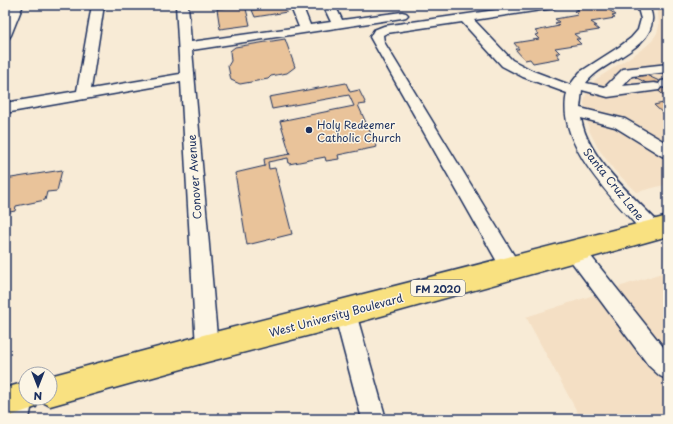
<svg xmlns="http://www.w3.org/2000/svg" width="673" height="424" viewBox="0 0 673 424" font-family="'Playpen Sans',sans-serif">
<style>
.built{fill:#f4dfc4}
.building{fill:#e9c39a;stroke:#1b2f5e}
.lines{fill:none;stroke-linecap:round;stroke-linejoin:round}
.minor-casing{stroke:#1b2f5e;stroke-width:3}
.major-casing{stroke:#1b2f5e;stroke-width:3}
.minor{fill:#fcf5e5;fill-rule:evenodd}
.major{fill:#f9e181;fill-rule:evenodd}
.poi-dot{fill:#1b2f5e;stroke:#fcf5e5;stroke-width:1.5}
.labels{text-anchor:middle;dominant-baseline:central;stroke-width:3;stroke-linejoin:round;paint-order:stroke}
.shield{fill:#fcf5e5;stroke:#5e6a86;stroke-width:1}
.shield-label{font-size:10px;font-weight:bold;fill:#1b2f5e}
.poi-label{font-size:11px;fill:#1b2f5e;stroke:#fcf5e5;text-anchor:start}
.street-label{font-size:11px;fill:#1b2f5e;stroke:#fcf5e5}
</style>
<rect width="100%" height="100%" fill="#f8ebd6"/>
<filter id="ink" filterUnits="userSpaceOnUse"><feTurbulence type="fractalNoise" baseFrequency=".025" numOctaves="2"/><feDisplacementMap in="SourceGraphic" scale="8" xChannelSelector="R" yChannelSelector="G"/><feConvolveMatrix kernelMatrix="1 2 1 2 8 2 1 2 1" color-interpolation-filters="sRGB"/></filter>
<g filter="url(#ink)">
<g class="built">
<path d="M654,5h14v179l-31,8 -23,-22 -16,-22 -9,-18 -5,-27 3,-13 8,-10 49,-32 8,-7 5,-8 2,-7 -1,-13z"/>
<path d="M668,271v148h-87l-55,-102z"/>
</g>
<g class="building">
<path d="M245,5l5,20 -30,4 -3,-20z"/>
<path d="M591,5l14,2 11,8 -4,1 3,2 -24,4 6,4h-3l5,4 -25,4 6,5h-4l5,5 -26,4 5,5h-4l4,5 -27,5 -3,-4 -5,1 -10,-11h4l-5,-6 25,-4 -4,-4 4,-1 -4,-3 24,-5 -4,-3 4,-1 -4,-3 23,-4 -4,-4 5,-1 -4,-2z"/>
<path d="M284,6l3,6 -32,5 -3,-7z"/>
<path d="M285,39l10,28 -8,6 -16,3 -3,3 -28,5 -9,-4 -3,-14 3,-5 -1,-10 5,-4z"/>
<path d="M646,75l22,10v14l-14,-12 -19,-10z"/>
<path d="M346,83l4,9 9,-2 7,14 -8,1 19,42 -39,8 1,4 -13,2 -1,-4 -36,7 -1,-6 -20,4 1,7 6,-1 17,66 -45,11 -12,-72 30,-7 -1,-7 26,-5 -10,-33 74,-15 -5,-11 -77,14 -3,-12z"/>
<path d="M668,102v16l-14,-13z"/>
<path d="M62,170l-5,21 -10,1 -2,8 -29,6 -1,5 -10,2v-34z"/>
</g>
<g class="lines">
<defs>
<g id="minor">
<path d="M11,5h12l-12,30 -2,3 -4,1v-19z"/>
<path d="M92,5h12l-13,84 89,-15 -4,-69h12l3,37 108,-15 -9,-22h12l8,20 21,-3 -8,-17h12l7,15 60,-8 4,1 2,2 -2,2 -4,1 -210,32 26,298 -3,8 -8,3 -8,-3 -3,-8 -15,-266 -176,31v-10l72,-12z"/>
<path d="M531,5h29l-6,3 -80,12 38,40 21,11 37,14 10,-13 39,-25 12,-9 7,-8 3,-11 -4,-14h12c1,5 4,10 3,15 -1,30 -50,41 -66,63l19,4 18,-18 45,-5v8l-36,4 -10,10 32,-3 5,1 2,3 -2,3 -51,7 -26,-7 -2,18 45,11 43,25v14l-6,-2 -47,-29 -34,-9c6,40 52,78 79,106l2,6 -2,6 -7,2 -7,-2c-31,-36 -91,-91 -79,-143l-44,-16 -21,-11 -40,-44 -75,11 -4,2 1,7 134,220 3,6 -3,6 -7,3 -7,-3 -134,-237 4,-7 10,-4z"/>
<path d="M668,80v8l-7,-1 -2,-3 2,-3z"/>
<path d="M575,242l7,3 86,108v27l-8,-4 -11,-10 -81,-109 -3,-6 3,-6z"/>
<path d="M345,303l8,3 3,7 30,106h-24l-28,-106 3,-7z"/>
<path d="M21,387l5,2v9l7,1 -4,20h-24l4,-20 3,-9z"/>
</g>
<path id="major" d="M668,216v20l-323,90 -138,36 -157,44 -11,-6 -3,7 -31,11v-30l21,-6v16h24v-22l157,-42z"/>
</defs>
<use href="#minor" class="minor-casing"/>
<use href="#major" class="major-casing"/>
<use href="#minor" class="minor"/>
<use href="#major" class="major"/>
</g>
</g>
<circle class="poi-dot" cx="309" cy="130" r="4"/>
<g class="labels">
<rect class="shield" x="411" y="280" width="54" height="16" rx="3"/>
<g class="shield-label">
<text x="438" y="288">FM 2020</text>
</g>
<g class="poi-label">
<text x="317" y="124">Holy Redeemer<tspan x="317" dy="13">Catholic Church</tspan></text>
</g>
<g class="street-label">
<text transform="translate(194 177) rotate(-94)">Conover Avenue</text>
<text transform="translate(614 184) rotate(51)">Santa Cruz Lane</text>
<text transform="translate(336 315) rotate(-15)">West University Boulevard</text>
</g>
</g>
<rect width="673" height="424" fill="none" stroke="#fcf5e5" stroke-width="20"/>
<rect x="10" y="10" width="653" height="404" fill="none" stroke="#1b2f5e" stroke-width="1.5" filter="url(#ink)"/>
<g transform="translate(38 386) rotate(180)"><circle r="19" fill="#fcf5e5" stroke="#a2a6af"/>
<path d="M0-3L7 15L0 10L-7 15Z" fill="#1b2f5e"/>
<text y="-6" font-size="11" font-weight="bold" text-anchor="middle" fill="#1b2f5e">N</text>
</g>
</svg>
